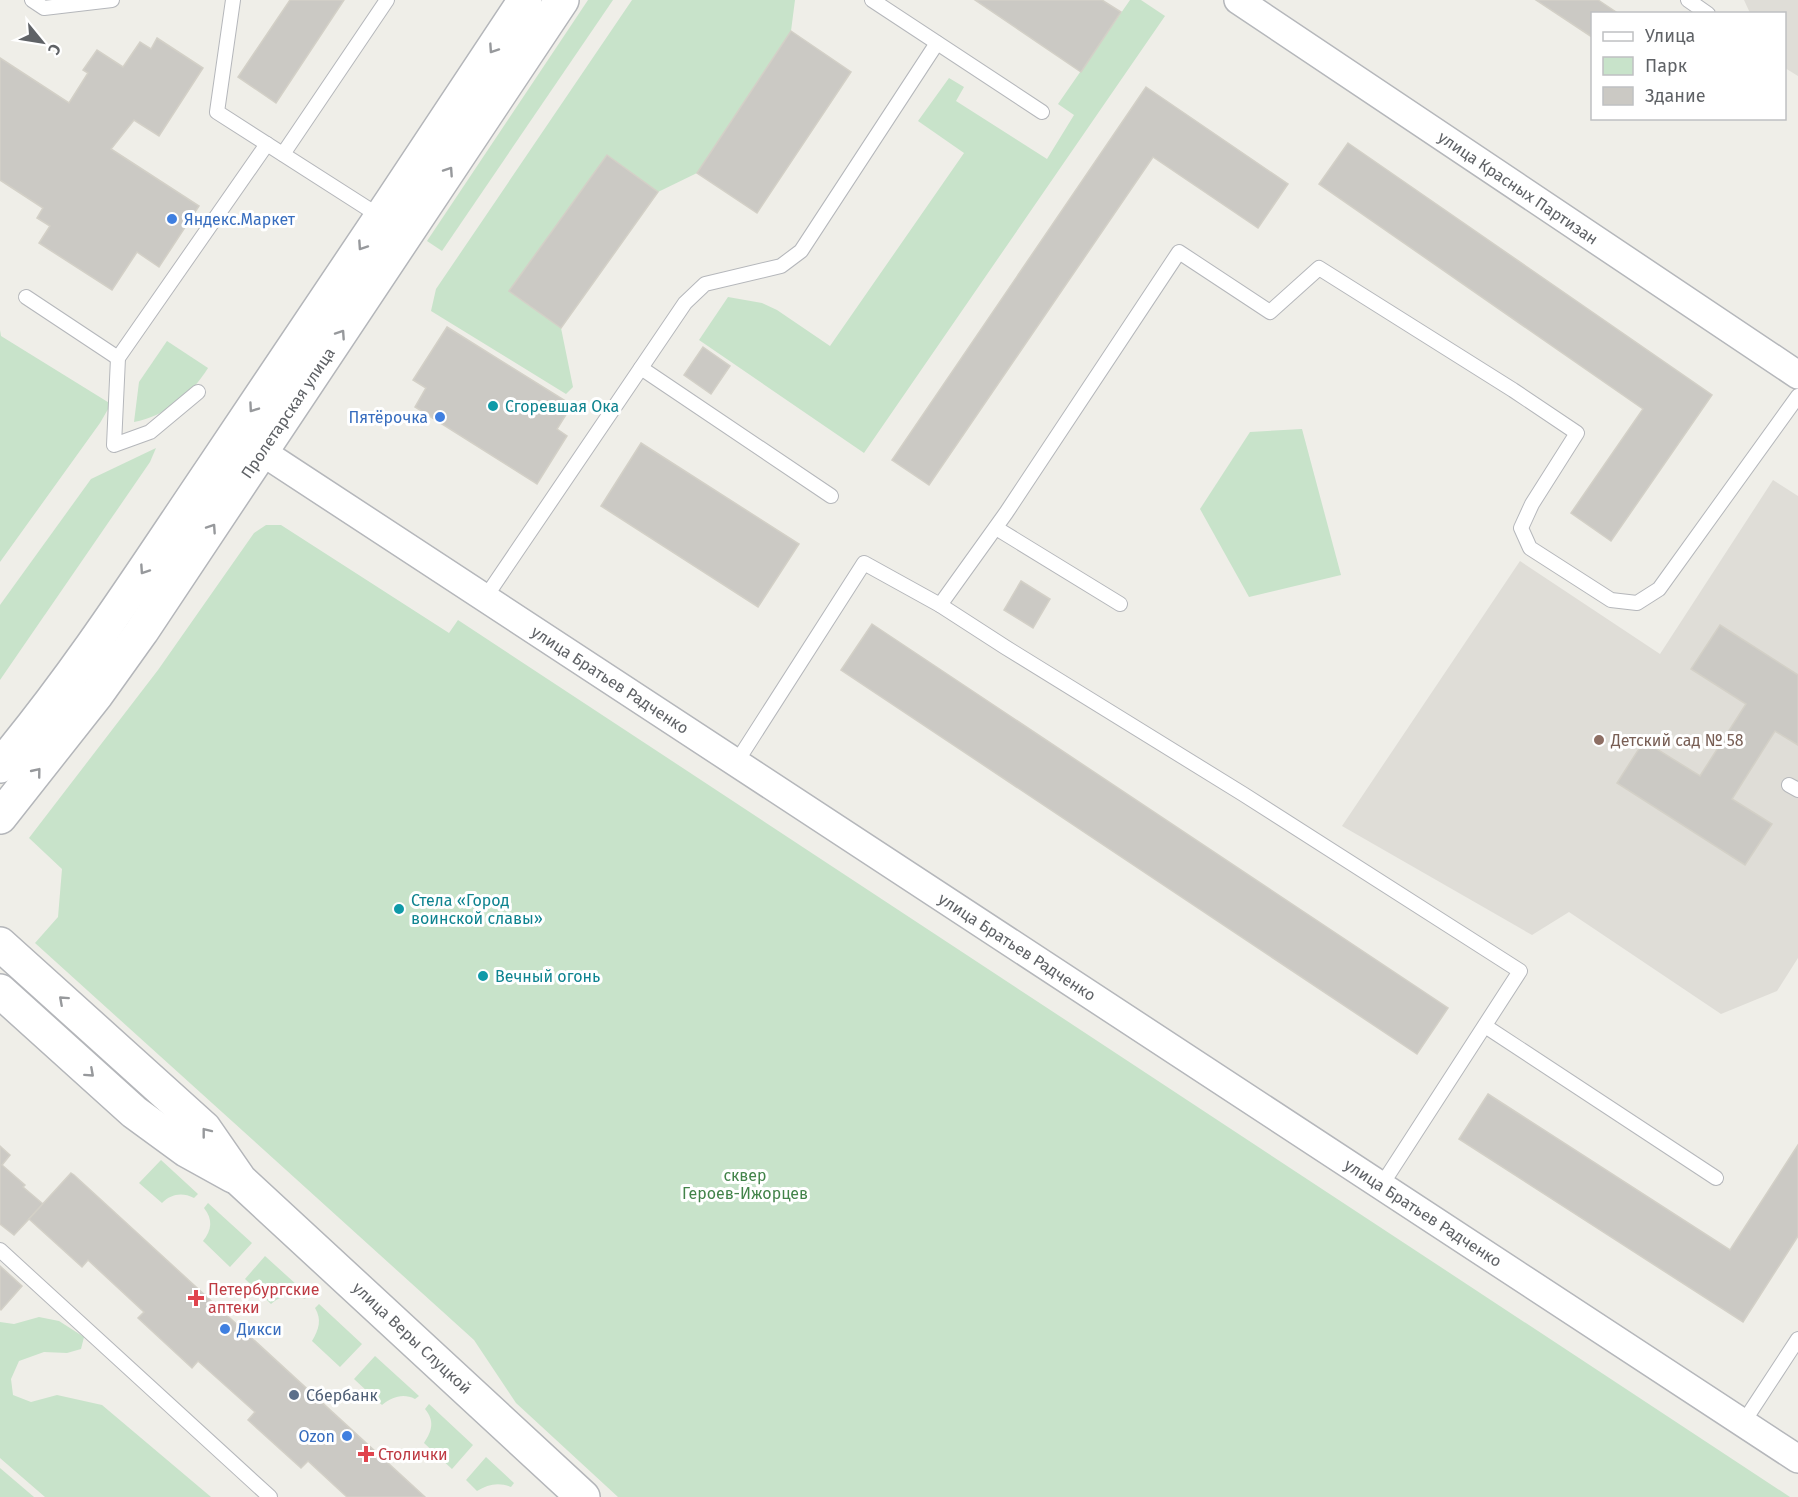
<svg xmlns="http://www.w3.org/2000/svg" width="1798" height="1497" viewBox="0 0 1798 1497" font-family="'Fira Sans',sans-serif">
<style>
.education{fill:#dfddd7}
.green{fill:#c8e3ca}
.building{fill:#cbc9c4;stroke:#d3d0c7;stroke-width:1.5}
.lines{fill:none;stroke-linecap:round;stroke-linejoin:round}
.lane-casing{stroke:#b5b7bb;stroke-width:16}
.street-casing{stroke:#b5b7bb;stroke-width:30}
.secondary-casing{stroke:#b4b6ba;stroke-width:36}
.lane{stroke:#fff;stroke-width:14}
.street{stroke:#fff;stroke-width:27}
.secondary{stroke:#fff;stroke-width:33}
.oneway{stroke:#97999c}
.shop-dot{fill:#3f7fe0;stroke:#fff;stroke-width:2}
.culture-dot{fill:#0f9aa8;stroke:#fff;stroke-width:2}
.education-dot{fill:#8d6e63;stroke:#fff;stroke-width:2}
.health-dot{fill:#e0444e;stroke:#fff;stroke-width:2}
.service-dot{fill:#5c6f8a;stroke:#fff;stroke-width:2}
.labels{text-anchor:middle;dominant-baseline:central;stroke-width:6;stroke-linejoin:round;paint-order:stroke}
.street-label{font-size:16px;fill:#5f6266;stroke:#fff}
.shop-label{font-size:16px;fill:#366cbe;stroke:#fff;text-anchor:start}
.culture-label{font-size:16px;fill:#0d838f;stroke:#fff;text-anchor:start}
.education-label{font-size:16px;fill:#785e54;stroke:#fff;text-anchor:start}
.park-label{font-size:16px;fill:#428349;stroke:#fff}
.health-label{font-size:16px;fill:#be3a42;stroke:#fff;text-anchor:start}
.service-label{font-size:16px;fill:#4e5e75;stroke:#fff;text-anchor:start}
</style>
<rect width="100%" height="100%" fill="#efeee8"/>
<g class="education">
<path d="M1744,0h54v76l-13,-8 -1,-54 -34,-1z"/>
<path d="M1773,480l25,16v462l-21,33 -56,23 -152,-102 -37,23 -190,-109 178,-265 140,93z"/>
</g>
<g class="green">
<path d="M588,0h25l-171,251 -15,-10z"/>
<path d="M632,0h163l-4,31 -94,142 -39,19 -51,-37 -46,173 12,59 -7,7 -135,-83 5,-22z"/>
<path d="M1130,0h11l24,16 -301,437 -165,-113 29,-43 34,6 15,7 53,36 134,-193 -46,-32 31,-43 15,9 -8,14 91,58 27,-44 -16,-11z"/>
<path d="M0,330l1,6 110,68 -11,19 -100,139z"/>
<path d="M167,341l41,27c-17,27 -42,48 -74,54l5,-40z"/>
<path d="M1302,429l39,146 -92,22 -49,-88 50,-77z"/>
<path d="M156,448l-6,14 -150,218v-75l91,-126z"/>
<path d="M266,525h15l168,108 9,-13 1332,877h-1172l-102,-94 -42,-63 -439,-397 23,-26 4,-48 -33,-31 129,-168 96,-137z"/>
<path d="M161,1160l37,34 -4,4c-12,-6 -23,-4 -32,5l-23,-20z"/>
<path d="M208,1203l44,40 -22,24 -27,-26c9,-11 10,-22 1,-33z"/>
<path d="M265,1256l43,39 -3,4c-14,-6 -23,-4 -34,5l-26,-25z"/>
<path d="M319,1304l43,40 -22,23 -28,-26c7,-12 10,-21 3,-33z"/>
<path d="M39,1317l20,4 25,16 -3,12 -14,4 -23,-1 -25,9 -8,18 2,16 18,7 26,-7 45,10 109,92h-166l-45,-39v-136l14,2z"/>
<path d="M375,1356l44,40 -4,3c-12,-6 -23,-2 -33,6l-28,-26z"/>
<path d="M429,1404l44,41 -21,24 -28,-26c8,-12 11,-22 1,-34z"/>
<path d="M486,1457l28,26 -3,4c-12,-5 -23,-3 -34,4l-11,-11z"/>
<path d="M0,1468l34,29h-34z"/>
</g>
<g class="building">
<path d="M290,0h54l-68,103 -38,-26z"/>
<path d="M975,0h127l19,12 -40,60z"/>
<path d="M1536,0h62l21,14h-27v23z"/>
<path d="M791,31l60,41 -94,141 -60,-40z"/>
<path d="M157,38l46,30 -44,68 -25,-16 -23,29 88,57 -40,61 -22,-15 -25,38 -73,-47 11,-17 -13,-8 6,-10 -43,-28v-122l69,45 19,-30 -5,-3 14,-20 26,17 17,-25 11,7z"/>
<path d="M1146,87l142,97 -30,44 -105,-71 -224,328 -37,-25z"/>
<path d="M1348,143l364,252 -101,146 -40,-28 72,-104 -324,-225z"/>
<path d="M607,155l51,37 -97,136 -52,-37z"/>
<path d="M447,327l125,78 -15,24 10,7 -30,48 -122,-77 11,-19 -13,-8z"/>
<path d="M703,347l27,19 -19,28 -27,-19z"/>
<path d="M641,443l158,101 -41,63 -157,-101z"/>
<path d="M1021,581l29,18 -17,29 -29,-18z"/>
<path d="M872,624l576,384 -31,46 -576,-384z"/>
<path d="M1720,625l78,50v70l-23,-14 -43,68 40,25 -27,41 -128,-82 27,-42 56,35 46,-72 -55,-35z"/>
<path d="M1488,1094l242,156 68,-105v91l-55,86 -284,-183z"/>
<path d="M0,1146l10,9 -8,10 23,20 -2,2 20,17 -29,31 -14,-11z"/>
<path d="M71,1173l3,2 351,322h-78l-39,-36 -7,7 -53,-48 7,-8 -57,-51 -6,7 -54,-50 6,-6 -56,-52 -6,7 -53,-48z"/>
<path d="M0,1266l22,20 -21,24 -1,-1z"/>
</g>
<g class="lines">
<defs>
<g id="lane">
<path d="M32,0l12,8 68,-8"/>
<path d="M233,0l-16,112 164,105"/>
<path d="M872,0l170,112"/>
<path d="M1688,0l20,14"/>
<path d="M283,154l104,-154"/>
<path d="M26,297l92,61"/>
<path d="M641,368l190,128"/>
<path d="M198,392l-48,40 -36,13 4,-87 149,-214"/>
<path d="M996,528l124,76"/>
<path d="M485,598l200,-295 20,-19 76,-18 20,-15 136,-208"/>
<path d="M940,605l66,-92 173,-261 91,60 49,-44 194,122 64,43 -45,71 -11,24 9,20 81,52 26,3 22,-14 139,-193"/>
<path d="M736,763l128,-200 76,42 65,42 238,147 277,177 -139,215"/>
<path d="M1789,785l9,5"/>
<path d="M1485,1026l231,152"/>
<path d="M0,1250l270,247"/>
<path d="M1743,1423l55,-84"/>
</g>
<g id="street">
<path d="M1238,0l560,375"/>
<path d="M244,440l1554,1019"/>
</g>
<g id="secondary">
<path d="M0,766c79,-94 145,-198 214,-300 105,-155 208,-310 311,-466"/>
<path d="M0,817l97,-123 45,-63 420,-631"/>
<path d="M0,944l204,184 36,52 343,317"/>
<path d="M0,991l134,121 52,38 47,26"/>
</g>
</defs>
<use href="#lane" class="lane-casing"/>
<use href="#street" class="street-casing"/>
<use href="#secondary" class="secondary-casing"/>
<use href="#lane" class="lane"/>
<use href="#street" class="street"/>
<use href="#secondary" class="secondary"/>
</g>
<defs><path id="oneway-chevron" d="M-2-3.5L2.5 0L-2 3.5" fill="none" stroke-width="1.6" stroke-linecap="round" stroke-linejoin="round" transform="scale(1.5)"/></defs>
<g class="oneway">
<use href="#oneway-chevron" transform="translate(493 49) rotate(124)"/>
<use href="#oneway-chevron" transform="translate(449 171) rotate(-56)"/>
<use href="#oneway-chevron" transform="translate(362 246) rotate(124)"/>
<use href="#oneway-chevron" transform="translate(341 334) rotate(-56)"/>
<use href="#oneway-chevron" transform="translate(253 408) rotate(125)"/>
<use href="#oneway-chevron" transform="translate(212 528) rotate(-56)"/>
<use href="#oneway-chevron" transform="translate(144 570) rotate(124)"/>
<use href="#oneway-chevron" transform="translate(37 772) rotate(-51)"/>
<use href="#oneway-chevron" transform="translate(63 1000) rotate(-138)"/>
<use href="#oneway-chevron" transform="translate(90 1073) rotate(42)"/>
<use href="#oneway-chevron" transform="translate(206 1132) rotate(-128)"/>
</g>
<g class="shop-dot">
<circle cx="172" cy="219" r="6"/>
<circle cx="440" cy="417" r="6"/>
<circle cx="225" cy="1329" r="6"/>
<circle cx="347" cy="1436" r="6"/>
</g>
<g class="culture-dot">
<circle cx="493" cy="406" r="6"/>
<circle cx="399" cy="909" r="6"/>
<circle cx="483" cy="976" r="6"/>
</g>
<circle class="education-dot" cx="1599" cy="740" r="6"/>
<g class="health-dot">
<path d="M193 1289h6v6h6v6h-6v6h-6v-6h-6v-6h6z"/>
<path d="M363 1445h6v6h6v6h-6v6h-6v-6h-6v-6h6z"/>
</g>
<circle class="service-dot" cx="294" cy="1395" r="6"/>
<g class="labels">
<g class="street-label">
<text transform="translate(1518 188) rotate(34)">улица Красных Партизан</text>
<text transform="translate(288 413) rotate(-56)">Пролетарская улица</text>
<text transform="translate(610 680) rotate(33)">улица Братьев Радченко</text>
<text transform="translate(1017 947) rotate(33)">улица Братьев Радченко</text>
<text transform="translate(1423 1213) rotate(33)">улица Братьев Радченко</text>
<text transform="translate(412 1338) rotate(43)">улица Веры Слуцкой</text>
</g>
<g class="shop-label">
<text x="184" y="219">Яндекс.Маркет</text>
<text x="428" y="417" text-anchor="end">Пятёрочка</text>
<text x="237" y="1329">Дикси</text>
<text x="335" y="1436" text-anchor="end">Ozon</text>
</g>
<g class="culture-label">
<text x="505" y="406">Сгоревшая Ока</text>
<text x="411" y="900">Стела «Город<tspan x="411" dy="18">воинской славы»</tspan></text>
<text x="495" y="976">Вечный огонь</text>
</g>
<g class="education-label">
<text x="1611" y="740">Детский сад № 58</text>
</g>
<g class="park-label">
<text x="745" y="1175">сквер<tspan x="745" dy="18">Героев-Ижорцев</tspan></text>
</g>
<g class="health-label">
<text x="208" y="1289">Петербургские<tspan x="208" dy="18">аптеки</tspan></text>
<text x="378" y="1454">Столички</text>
</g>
<g class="service-label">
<text x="306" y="1395">Сбербанк</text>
</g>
</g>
<rect x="1591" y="12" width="195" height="108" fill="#ffffff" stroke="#bfc0c2" stroke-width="1.5"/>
<rect x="1603" y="32" width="30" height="9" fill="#ffffff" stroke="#bfc0c2" stroke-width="1.5"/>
<text x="1645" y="42" font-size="18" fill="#5f6266">Улица</text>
<rect x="1603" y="57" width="30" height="18" fill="#c8e3ca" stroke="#bfc0c2" stroke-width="1.5"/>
<text x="1645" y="72" font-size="18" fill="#5f6266">Парк</text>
<rect x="1603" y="87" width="30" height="18" fill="#cbc9c4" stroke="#bfc0c2" stroke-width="1.5"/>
<text x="1645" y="102" font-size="18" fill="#5f6266">Здание</text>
<g transform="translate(42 42) rotate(120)" stroke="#ffffff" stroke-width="4.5" paint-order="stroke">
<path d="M0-4.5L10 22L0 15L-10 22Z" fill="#5f6266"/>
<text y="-9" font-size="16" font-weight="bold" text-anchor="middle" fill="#5f6266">С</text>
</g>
</svg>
